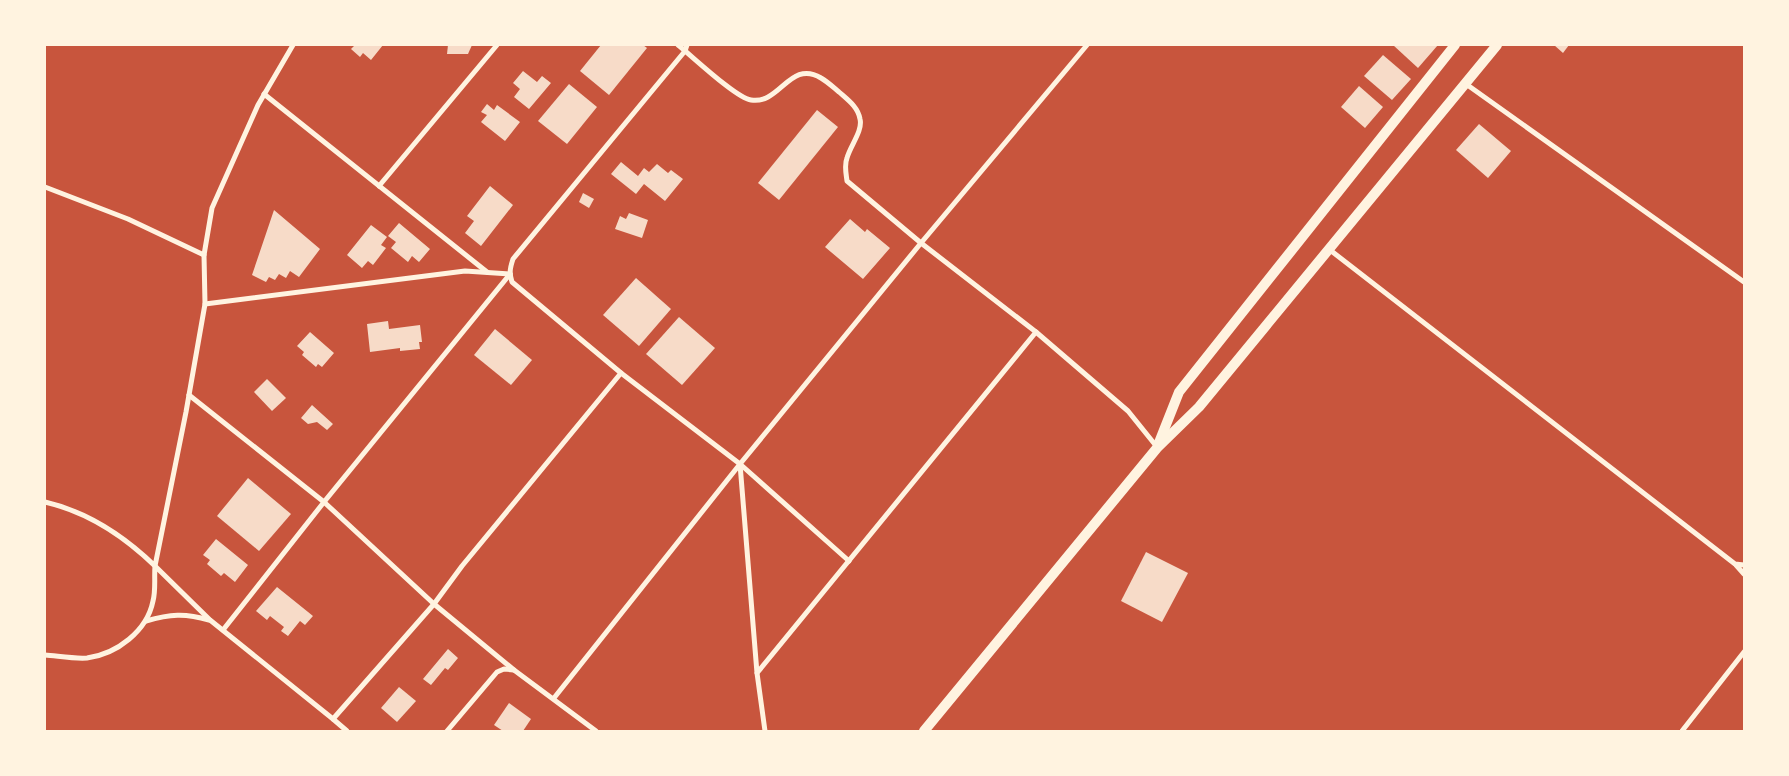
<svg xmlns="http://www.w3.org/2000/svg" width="1789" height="776" viewBox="0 0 1789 776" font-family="Quicksand,sans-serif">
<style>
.building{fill:#f7dbc8}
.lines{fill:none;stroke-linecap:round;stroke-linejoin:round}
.minor{stroke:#fff3e0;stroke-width:5}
.secondary{stroke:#fff3e0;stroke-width:10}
</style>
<rect width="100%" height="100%" fill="#c8553d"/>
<g class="building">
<path d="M355,45h28l-12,15 -8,-7 -3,4 -9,-8z"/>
<path d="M448,45h24l-4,9h-21z"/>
<path d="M601,45h42l4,3 -38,47 -29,-24z"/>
<path d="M1393,45h45l-20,23z"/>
<path d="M1554,45h15l-6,8z"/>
<path d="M1383,55l28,24 -19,21 -28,-24z"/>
<path d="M523,71l14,11 5,-6 9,7 -22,26 -15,-12 6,-8 -7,-6z"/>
<path d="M569,84l28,23 -30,37 -29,-23z"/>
<path d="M1359,86l24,21 -18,21 -24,-21z"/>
<path d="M487,104l7,6 3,-5 23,17 -15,19 -24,-19 6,-7 -6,-3z"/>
<path d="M817,110l21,17 -59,73 -21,-17z"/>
<path d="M1479,124l32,27 -23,27 -32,-28z"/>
<path d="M621,162l17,14 6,-8 5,4 8,-8 11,9 3,-3 12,9 -18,22 -21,-17 -8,10 -25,-20z"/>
<path d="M490,186l23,19 -32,41 -16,-13 9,-12 -7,-5z"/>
<path d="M583,193l11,6 -5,9 -10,-6z"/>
<path d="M274,210l46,39 -21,28 -9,-6 -4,7 -7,-4 -4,6 -6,-3 -3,5 -14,-7z"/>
<path d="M629,213l19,7 -6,18 -27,-9 5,-13 6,3z"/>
<path d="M850,219l15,13 2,-3 23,19 -27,31 -38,-32z"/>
<path d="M399,223l31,26 -11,13 -7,-6 -4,6 -17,-14 5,-6 -8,-6z"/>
<path d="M371,225l16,12 -6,8 5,3 -13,17 -5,-4 -6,7 -15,-13z"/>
<path d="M636,278l35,31 -32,37 -36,-31z"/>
<path d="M679,317l36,31 -33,37 -36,-31z"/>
<path d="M388,321l1,8 31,-4 2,17h-3l1,7 -20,2v-3l-30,4 -3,-28z"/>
<path d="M495,329l37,31 -21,25 -37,-30z"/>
<path d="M310,332l24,21 -12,14 -4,-3 -2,3 -14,-12 2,-3 -7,-6z"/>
<path d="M267,379l19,19 -14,13 -18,-19z"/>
<path d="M312,405l21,19 -6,6 -10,-8 -9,2 -7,-6z"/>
<path d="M248,478l43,36 -32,37 -42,-35z"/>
<path d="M216,539l32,26 -13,17 -11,-9 -3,3 -14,-12 3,-4 -7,-5z"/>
<path d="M1146,552l42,21 -26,49 -41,-21z"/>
<path d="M277,587l36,29 -8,9 -5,-4 -12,15 -7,-5 3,-4 -14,-11 -3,4 -11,-9z"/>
<path d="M448,649l10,9 -10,12 -3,-2 -14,17 -8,-6z"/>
<path d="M399,687l17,14 -19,21 -16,-14z"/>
<path d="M509,703l22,16 -8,12h-20l-9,-6z"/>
</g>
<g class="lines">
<g class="minor">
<path d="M678,45c14,11 58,53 73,55 29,5 39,-41 70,-22 7,4 13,10 18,14 9,8 19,15 21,27 3,12 -10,27 -13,39 -3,7 -1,15 0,23l74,62 115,89 92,79 29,36"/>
<path d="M1466,84l278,198"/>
<path d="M264,94l223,178"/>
<path d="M379,186l118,-141"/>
<path d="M45,187l83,32 76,36"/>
<path d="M1330,250l405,314 9,1"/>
<path d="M205,304l260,-33 45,3"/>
<path d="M621,373l-109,-91c-3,-9 -2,-14 1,-23l172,-208 2,-6"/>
<path d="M189,395l135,107 110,102 80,66"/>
<path d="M740,464l109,97"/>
<path d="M45,502c43,10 79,34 110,64l31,-154 19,-108 -1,-49 8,-47 46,-103 35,-60"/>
<path d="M1736,565l8,9"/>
<path d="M146,621c24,-7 39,-8 63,-1"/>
<path d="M223,630l101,-128 186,-228"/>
<path d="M45,655c13,1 29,4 42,3 30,-4 60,-27 66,-57 3,-11 1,-24 2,-35l55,54 123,99 101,-115 28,-38 159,-193 119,91 -186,234"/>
<path d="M757,673l-17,-209 181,-221 166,-198"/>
<path d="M333,719l14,12"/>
<path d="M447,731l50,-59 7,-3 10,1 82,61"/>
<path d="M765,731l-8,-58 279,-341"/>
<path d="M1682,731l62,-79"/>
</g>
<g class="secondary">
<path d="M1158,445l21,-53 276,-347"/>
<path d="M924,731l233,-283 42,-41 298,-362"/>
</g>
</g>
<rect width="1789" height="776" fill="none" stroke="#fff3e0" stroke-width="92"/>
</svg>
